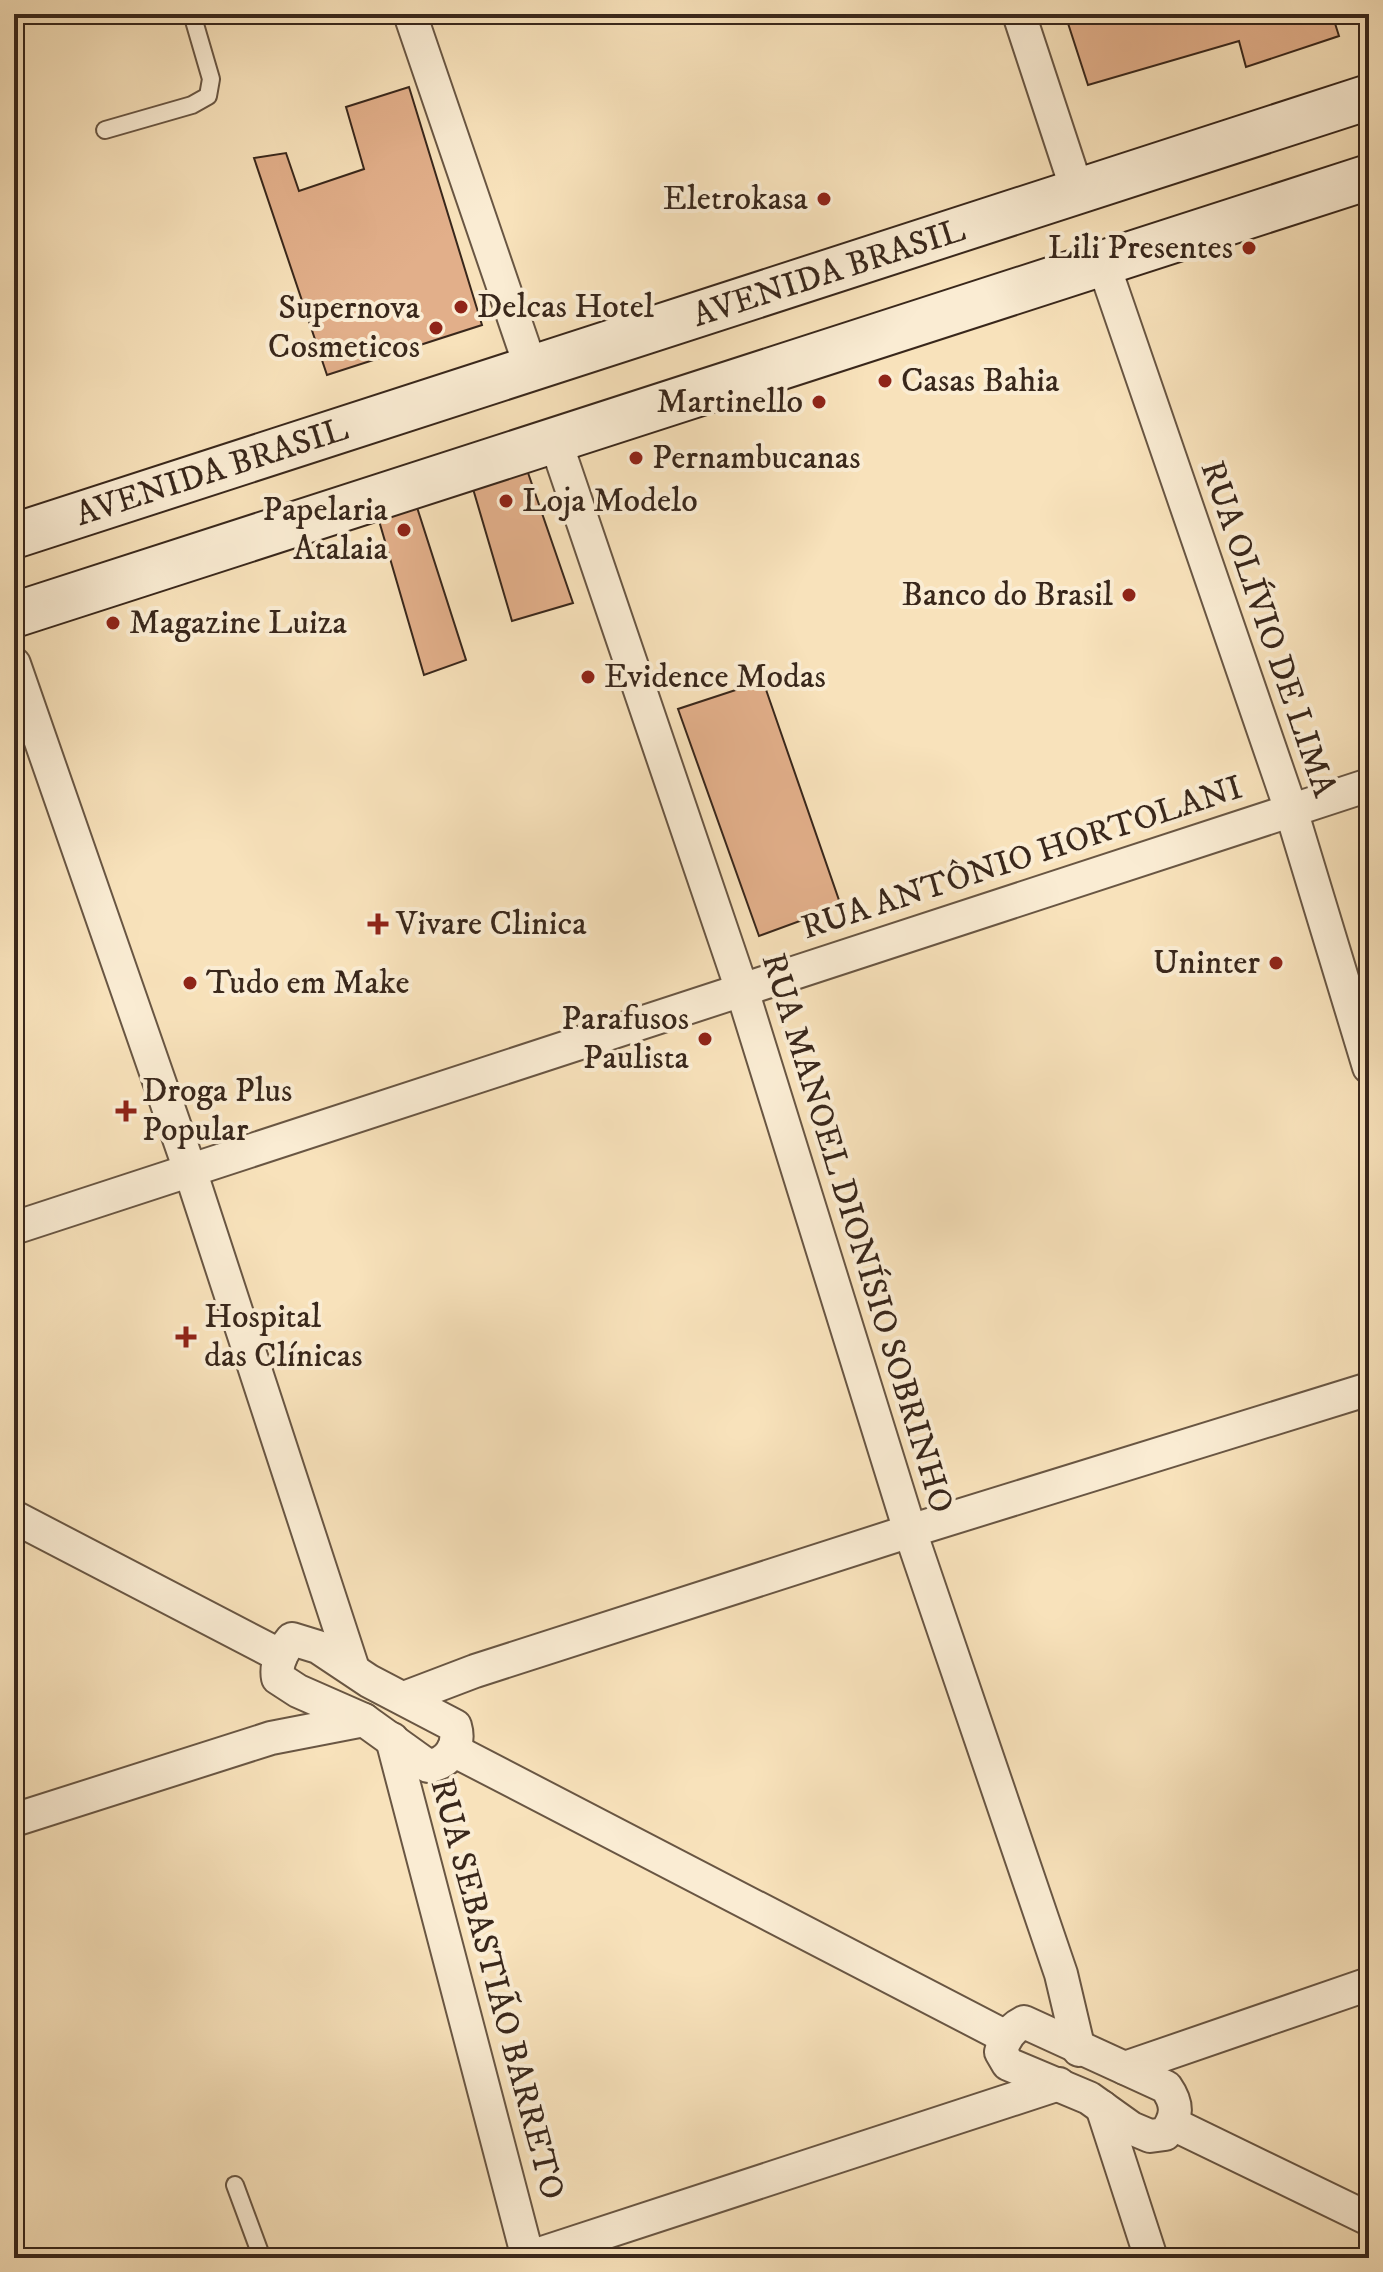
<svg xmlns="http://www.w3.org/2000/svg" width="1383" height="2272" viewBox="0 0 1383 2272" font-family="'IM FELL DW Pica',serif">
<style>
.building{fill:#e2af8a;stroke:#39271b;stroke-width:2}
.lines{fill:none;stroke-linecap:round;stroke-linejoin:round}
.lane-casing{stroke:#695643;stroke-width:20}
.street-casing{stroke:#695643;stroke-width:36}
.secondary-casing{stroke:#39271b;stroke-width:48}
.lane{stroke:#faecd3;stroke-width:16}
.street{stroke:#faecd3;stroke-width:32}
.secondary{stroke:#faecd3;stroke-width:44}
.poi-dot{fill:#8f2418;stroke:#faecd3;stroke-width:3}
.labels{text-anchor:middle;dominant-baseline:central;stroke-width:8;stroke-linejoin:round;paint-order:stroke}
.poi-label{font-size:34px;fill:#39271b;stroke:#faecd3;text-anchor:start}
.street-label{font-size:34px;fill:#39271b;stroke:#faecd3}
</style>
<rect width="100%" height="100%" fill="#f8e2bb"/>
<filter id="stains"><feTurbulence type="fractalNoise" baseFrequency=".0025" numOctaves="4"/><feColorMatrix values="0 0 0 0 .2 0 0 0 0 .09 0 0 0 0 .02 0 0 0 .5 -.17"/></filter>
<radialGradient id="worn" r=".72"><stop offset=".6" stop-color="#630" stop-opacity="0"/><stop offset="1" stop-color="#630" stop-opacity=".3"/></radialGradient>
<g class="building">
<path d="M1065,14h267l7,22 -93,31 -7,-26 -151,44z"/>
<path d="M409,87l73,238 -155,50 -73,-217 32,-5 13,38 65,-22 -18,-62z"/>
<path d="M526,467l47,136 -61,18 -41,-139z"/>
<path d="M414,498l52,162 -42,15 -49,-168z"/>
<path d="M763,681l78,225 -82,30 -81,-227z"/>
</g>
<g class="lines">
<defs>
<g id="lane">
<path d="M1368,14l1,2"/>
<path d="M105,130l87,-25 16,-9 3,-17 -19,-65"/>
<path d="M235,2185l27,73"/>
</g>
<g id="street">
<path d="M410,14l121,354"/>
<path d="M1019,14l59,179"/>
<path d="M1103,263l188,547 78,257"/>
<path d="M555,440l187,550 168,541 151,443 18,76"/>
<path d="M14,664l176,506 163,499"/>
<path d="M14,1228l1355,-443"/>
<path d="M14,1517l267,139"/>
<path d="M292,1639l26,8 51,34 86,45c6,20 -7,38 -27,40l-64,-46 -66,-29 -20,-13c-3,-15 5,-28 14,-39z"/>
<path d="M404,1698l71,-27 435,-140 459,-142"/>
<path d="M392,1739l136,519"/>
<path d="M453,1750l553,287"/>
<path d="M14,1820l257,-82 93,-18"/>
<path d="M1024,2022l142,65c12,17 12,29 -1,47l-15,2 -19,-8 -42,-30 -81,-34 -7,-12c3,-15 11,-24 23,-30z"/>
<path d="M1125,2068l244,-84"/>
<path d="M1102,2107l49,151"/>
<path d="M1173,2124l196,95"/>
<path d="M527,2258l532,-174"/>
</g>
<g id="secondary">
<path d="M14,536l1355,-439"/>
<path d="M14,615l1355,-438"/>
</g>
</defs>
<use href="#lane" class="lane-casing"/>
<use href="#street" class="street-casing"/>
<use href="#secondary" class="secondary-casing"/>
<use href="#lane" class="lane"/>
<use href="#street" class="street"/>
<use href="#secondary" class="secondary"/>
</g>
<g class="poi-dot">
<circle cx="824" cy="199" r="8"/>
<circle cx="1249" cy="248" r="8"/>
<circle cx="461" cy="307" r="8"/>
<circle cx="436" cy="328" r="8"/>
<circle cx="885" cy="381" r="8"/>
<circle cx="819" cy="402" r="8"/>
<circle cx="636" cy="458" r="8"/>
<circle cx="506" cy="501" r="8"/>
<circle cx="404" cy="530" r="8"/>
<circle cx="1129" cy="595" r="8"/>
<circle cx="113" cy="623" r="8"/>
<circle cx="588" cy="677" r="8"/>
<path d="M374 912h8v8h8v8h-8v8h-8v-8h-8v-8h8z"/>
<circle cx="1276" cy="963" r="8"/>
<circle cx="190" cy="983" r="8"/>
<circle cx="705" cy="1039" r="8"/>
<path d="M122 1099h8v8h8v8h-8v8h-8v-8h-8v-8h8z"/>
<path d="M182 1325h8v8h8v8h-8v8h-8v-8h-8v-8h8z"/>
</g>
<g class="labels">
<g class="poi-label">
<text x="808" y="199" text-anchor="end">Eletrokasa</text>
<text x="1233" y="248" text-anchor="end">Lili Presentes</text>
<text x="477" y="307">Delcas Hotel</text>
<text x="420" y="308" text-anchor="end">Supernova<tspan x="420" dy="39">Cosmeticos</tspan></text>
<text x="901" y="381">Casas Bahia</text>
<text x="803" y="402" text-anchor="end">Martinello</text>
<text x="652" y="458">Pernambucanas</text>
<text x="522" y="501">Loja Modelo</text>
<text x="388" y="510" text-anchor="end">Papelaria<tspan x="388" dy="39">Atalaia</tspan></text>
<text x="1113" y="595" text-anchor="end">Banco do Brasil</text>
<text x="129" y="623">Magazine Luiza</text>
<text x="604" y="677">Evidence Modas</text>
<text x="396" y="924">Vivare Clinica</text>
<text x="1260" y="963" text-anchor="end">Uninter</text>
<text x="206" y="983">Tudo em Make</text>
<text x="689" y="1019" text-anchor="end">Parafusos<tspan x="689" dy="39">Paulista</tspan></text>
<text x="142" y="1091">Droga Plus<tspan x="142" dy="39">Popular</tspan></text>
<text x="204" y="1317">Hospital<tspan x="204" dy="39">das Clínicas</tspan></text>
</g>
<g class="street-label">
<text transform="translate(829 273) rotate(-18)">AVENIDA BRASIL</text>
<text transform="translate(212 472) rotate(-18)">AVENIDA BRASIL</text>
<text transform="translate(1268 629) rotate(71)">RUA OLÍVIO DE LIMA</text>
<text transform="translate(1022 858) rotate(-18)">RUA ANTÔNIO HORTOLANI</text>
<text transform="translate(857 1233) rotate(73)">RUA MANOEL DIONÍSIO SOBRINHO</text>
<text transform="translate(497 1989) rotate(75)">RUA SEBASTIÃO BARRETO</text>
</g>
</g>
<rect width="1383" height="2272" fill="none" stroke="#f8e2bb" stroke-width="48"/>
<rect x="16" y="16" width="1351" height="2240" fill="none" stroke="#39271b" stroke-width="4"/>
<rect x="24" y="24" width="1335" height="2224" fill="none" stroke="#39271b" stroke-width="2"/>
<rect width="100%" height="100%" filter="url(#stains)"/>
<rect width="100%" height="100%" fill="url(#worn)"/>
</svg>
